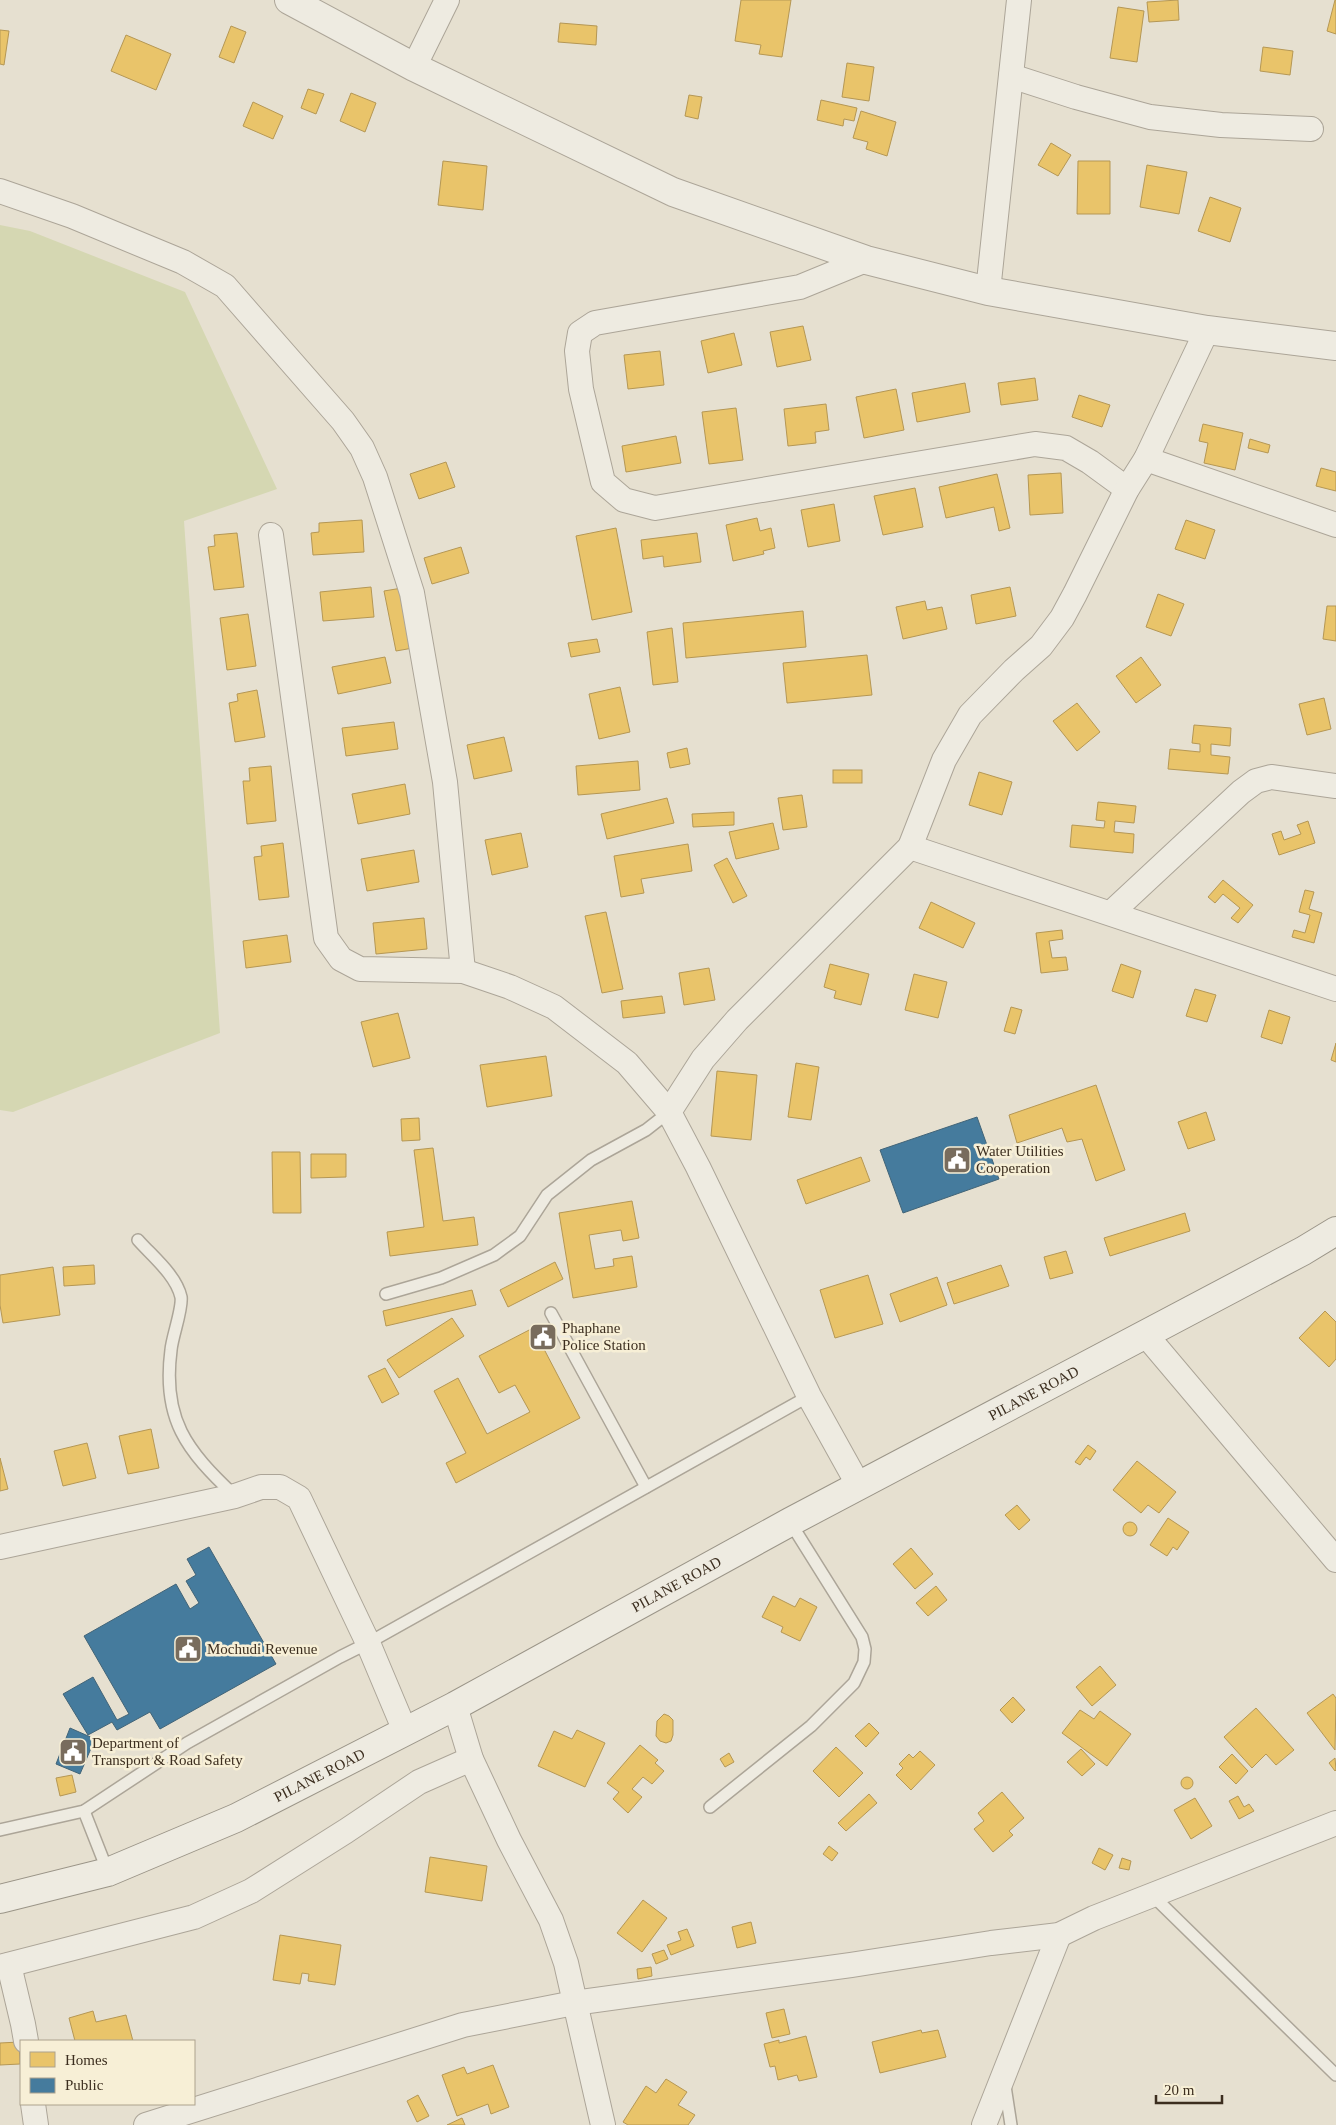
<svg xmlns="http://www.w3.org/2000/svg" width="1336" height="2125" viewBox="0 0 1336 2125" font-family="Georgia,serif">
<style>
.green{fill:#d5d7b2}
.homes{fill:#e9c46a;stroke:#b59754}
.public{fill:#457b9d;stroke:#426477}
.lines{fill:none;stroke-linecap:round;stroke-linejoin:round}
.service-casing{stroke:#aca598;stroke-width:14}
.minor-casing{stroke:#aca598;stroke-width:26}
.tertiary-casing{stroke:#aca598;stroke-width:30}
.secondary-casing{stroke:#9b9588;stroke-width:30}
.service{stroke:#eeebe1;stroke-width:11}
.minor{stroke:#eeebe1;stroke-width:24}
.tertiary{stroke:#eeebe1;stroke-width:28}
.secondary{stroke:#eeebe1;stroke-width:28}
.labels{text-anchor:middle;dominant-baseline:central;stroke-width:5;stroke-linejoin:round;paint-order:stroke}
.poi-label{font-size:15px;fill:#3c2e1f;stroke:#f7efd6;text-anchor:start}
.street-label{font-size:15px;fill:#3c2e1f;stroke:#f7efd6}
</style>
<rect width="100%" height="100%" fill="#e6e0d0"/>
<path class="green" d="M0,225l30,6 155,61 92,197 -93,32 36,512 -207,79 -13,-2z"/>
<g class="homes">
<path d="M741,0h50l-9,57 -23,-3 2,-9 -26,-4z"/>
<path d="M1178,0l1,20 -30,2 -2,-20z"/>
<path d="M1335,0h1v34l-9,-3z"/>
<path d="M1118,7l26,4 -7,51 -27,-4z"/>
<path d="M560,23l37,3 -1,19 -38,-3z"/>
<path d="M231,26l15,6 -12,31 -15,-6z"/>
<path d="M0,30l9,1 -5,34 -4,-1z"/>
<path d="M126,35l45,19 -15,36 -45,-19z"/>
<path d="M1263,47l30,4 -3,24 -30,-4z"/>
<path d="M847,63l27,4 -5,34 -27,-4z"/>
<path d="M308,89l16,5 -8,20 -15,-6z"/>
<path d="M351,93l25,10 -11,29 -25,-11z"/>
<path d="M689,95l13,2 -4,22 -13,-3z"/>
<path d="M821,100l36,8 -3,13 -10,-2 -1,7 -26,-6z"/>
<path d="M253,102l30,14 -10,23 -30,-13z"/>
<path d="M861,111l35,11 -9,34 -21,-7 2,-7 -15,-4z"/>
<path d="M1051,143l20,12 -13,21 -20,-11z"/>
<path d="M443,161l44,5 -4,44 -45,-5z"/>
<path d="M1078,161h32v53h-33z"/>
<path d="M1147,165l40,7 -8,42 -39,-7z"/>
<path d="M1210,197l31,11 -11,34 -32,-11z"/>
<path d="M803,326l8,34 -34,7 -7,-35z"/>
<path d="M734,333l8,32 -34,8 -7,-32z"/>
<path d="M660,351l4,34 -36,4 -4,-34z"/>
<path d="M1035,378l3,22 -37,5 -3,-22z"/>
<path d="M965,383l5,29 -53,10 -5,-29z"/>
<path d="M896,389l8,41 -40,8 -8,-41z"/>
<path d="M1079,395l31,10 -8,22 -30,-10z"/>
<path d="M826,404l3,26 -14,2 1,11 -28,3 -4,-37z"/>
<path d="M736,408l7,52 -34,4 -7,-52z"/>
<path d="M1203,424l40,9 -8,37 -31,-7 4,-20 -9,-2z"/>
<path d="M676,436l5,27 -55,9 -4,-26z"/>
<path d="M1250,439l20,6 -2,8 -20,-5z"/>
<path d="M446,462l9,25 -36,12 -9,-25z"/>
<path d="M1321,468l15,4v19l-20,-5z"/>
<path d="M1061,473l2,40 -33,2 -2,-40z"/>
<path d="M997,474l13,54 -11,3 -5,-24 -48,11 -7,-31z"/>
<path d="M915,488l8,39 -40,8 -9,-39z"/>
<path d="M834,504l6,37 -32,6 -7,-37z"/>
<path d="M757,518l3,13 11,-3 4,20 -12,3 1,3 -31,7 -7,-36z"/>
<path d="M362,520l2,32 -51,3 -2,-22 8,-1v-9z"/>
<path d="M1186,520l29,10 -10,29 -30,-10z"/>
<path d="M616,528l16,84 -40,8 -16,-84z"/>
<path d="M237,533l7,54 -30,3 -6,-43 7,-1 -1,-11z"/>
<path d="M697,533l4,29 -37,5 -1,-11 -20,3 -2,-19z"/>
<path d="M461,547l8,26 -37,11 -8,-26z"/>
<path d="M371,587l3,30 -51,4 -3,-29z"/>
<path d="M1010,587l6,29 -40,8 -5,-29z"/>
<path d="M402,588l11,60 -17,3 -12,-60z"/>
<path d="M1158,594l26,10 -13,32 -25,-9z"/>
<path d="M925,601l2,9 15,-3 5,22 -44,10 -7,-32z"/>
<path d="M1327,606h9v35l-13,-2z"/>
<path d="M803,611l3,36 -120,11 -3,-35z"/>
<path d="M248,614l8,52 -29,4 -7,-52z"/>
<path d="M672,628l6,54 -25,3 -6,-53z"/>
<path d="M597,639l3,13 -29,5 -3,-14z"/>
<path d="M867,655l5,40 -85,8 -4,-40z"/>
<path d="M385,657l6,26 -53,11 -6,-27z"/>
<path d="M1141,657l20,28 -25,18 -20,-27z"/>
<path d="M620,687l10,45 -31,7 -10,-45z"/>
<path d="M257,690l8,47 -30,5 -6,-39 9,-2 -1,-7z"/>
<path d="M1324,698l7,31 -24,6 -8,-31z"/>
<path d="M1077,703l23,29 -23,19 -24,-30z"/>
<path d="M394,722l4,27 -52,7 -4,-28z"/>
<path d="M1194,725l37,3 -1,18 -19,-2v11l19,2 -2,17 -60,-5 2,-20 30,3v-8l-8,-1z"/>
<path d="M504,737l8,34 -38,8 -7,-34z"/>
<path d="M687,748l3,16 -20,4 -3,-15z"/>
<path d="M638,761l2,29 -62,5 -2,-29z"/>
<path d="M271,766l5,55 -29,3 -4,-43h7l-1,-13z"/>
<rect x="833" y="770" width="29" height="13"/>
<path d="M979,772l33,10 -10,33 -33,-10z"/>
<path d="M405,784l5,30 -52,10 -6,-30z"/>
<path d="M802,795l5,32 -24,3 -5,-32z"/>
<path d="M667,798l7,25 -67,16 -6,-25z"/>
<path d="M1098,802l38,4 -2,17 -19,-2 -1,11 20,2 -1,19 -63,-6 2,-22 32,3 1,-7 -9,-1z"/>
<path d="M734,812v13l-41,2 -1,-13z"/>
<path d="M1308,821l7,22 -36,12 -7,-21 9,-3 3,9 17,-6 -4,-9z"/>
<path d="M773,823l6,26 -43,10 -7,-27z"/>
<path d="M521,833l7,34 -36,8 -7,-35z"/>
<path d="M283,843l6,54 -30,3 -5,-43 8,-1 -1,-10z"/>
<path d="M688,844l4,27 -51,8 3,14 -23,4 -7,-41z"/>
<path d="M414,850l5,32 -52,9 -6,-32z"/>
<path d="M727,858l20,38 -14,7 -19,-38z"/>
<path d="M1223,880l30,25 -15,18 -7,-5 9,-10 -17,-14 -8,9 -7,-6z"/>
<path d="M1305,890l9,2 -5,17 13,4 -8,30 -22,-6 2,-7 11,3 5,-18 -11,-3z"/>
<path d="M931,902l44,21 -12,25 -44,-20z"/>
<path d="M606,912l17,77 -21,4 -17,-77z"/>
<path d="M424,918l3,31 -51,5 -3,-31z"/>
<path d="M1062,930l1,9 -14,2 3,17 14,-1 2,13 -27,3 -5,-40z"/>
<path d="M287,935l4,27 -45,6 -3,-27z"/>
<path d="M830,964l39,10 -8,31 -27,-7 2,-7 -12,-4z"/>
<path d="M1121,964l20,7 -8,27 -21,-7z"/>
<path d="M709,968l6,32 -31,5 -5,-32z"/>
<path d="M914,974l33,8 -9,36 -33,-8z"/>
<path d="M1195,989l21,6 -9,27 -21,-6z"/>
<path d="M662,996l3,17 -42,5 -2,-17z"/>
<path d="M1011,1007l11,3 -7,24 -11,-3z"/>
<path d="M1269,1010l21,7 -8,27 -21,-7z"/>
<path d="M398,1013l12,45 -37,9 -12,-45z"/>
<path d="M1336,1043v19l-5,-2z"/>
<path d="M546,1056l6,40 -65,11 -7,-42z"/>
<path d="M796,1063l23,4 -8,53 -23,-3z"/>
<path d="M717,1071l40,4 -6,65 -40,-4z"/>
<path d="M1096,1085l29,85 -29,11 -14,-42 -15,3 -5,-14 -45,15 -8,-28z"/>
<path d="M1206,1112l9,28 -27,9 -10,-27z"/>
<path d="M419,1118l1,22 -18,1 -1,-22z"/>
<path d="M433,1148l10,73 31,-4 4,28 -88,11 -3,-24 37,-5 -10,-77z"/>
<path d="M272,1152h28l1,61h-28z"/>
<path d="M311,1154h35v23l-35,1z"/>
<path d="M861,1157l9,24 -64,23 -9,-24z"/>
<path d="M632,1201l7,37 -16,3 -2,-11 -32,5 6,34 19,-3 -1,-7 19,-3 5,31 -64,11 -14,-85z"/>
<path d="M1185,1213l5,18 -80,25 -6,-18z"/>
<path d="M1066,1251l7,22 -23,6 -6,-22z"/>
<path d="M555,1262l8,17 -55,28 -8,-17z"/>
<path d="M94,1265l1,19 -31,2 -1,-19z"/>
<path d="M1001,1265l8,21 -55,18 -7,-21z"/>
<path d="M53,1267l7,48 -57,8 -3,-18v-30z"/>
<path d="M868,1275l15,49 -48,14 -15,-48z"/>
<path d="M937,1277l10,28 -47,17 -10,-28z"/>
<path d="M472,1290l4,15 -90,21 -3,-15z"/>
<path d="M1325,1311l11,11v37l-7,8 -30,-29z"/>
<path d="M452,1318l12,18 -65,42 -12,-18z"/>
<path d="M533,1328l47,90 -124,65 -10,-20 20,-10 -32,-62 24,-13 29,56 43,-22 -15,-27 -16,8 -20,-37z"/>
<path d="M385,1368l14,26 -17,9 -14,-27z"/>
<path d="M151,1429l8,39 -31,6 -9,-38z"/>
<path d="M87,1443l9,35 -33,8 -9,-35z"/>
<path d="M1088,1445l8,6 -6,9 -4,-3 -6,8 -5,-3z"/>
<path d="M0,1458l8,31 -8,2z"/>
<path d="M1137,1461l39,31 -17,21 -11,-8 -7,8 -28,-23z"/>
<path d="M1017,1505l13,15 -11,10 -14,-15z"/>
<path d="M1168,1518l21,14 -12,18 -4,-3 -6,9 -17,-11z"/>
<circle cx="1130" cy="1529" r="7"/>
<path d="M911,1548l22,26 -18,15 -22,-25z"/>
<path d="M936,1586l11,14 -19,16 -12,-13z"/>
<path d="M773,1596l22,11 5,-9 17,9 -17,34 -19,-9 2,-5 -21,-10z"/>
<path d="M1100,1666l16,19 -24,21 -16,-19z"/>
<path d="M1333,1694l3,4 -1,52 -28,-37z"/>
<path d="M1013,1697l12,13 -13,13 -12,-13z"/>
<path d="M1256,1708l38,42 -18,15 -10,-11 -14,14 -28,-31z"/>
<path d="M1080,1710l14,9 6,-8 31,23 -24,32 -45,-33z"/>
<path d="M664,1714l5,2 4,4v15l-2,6 -5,2 -6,-2 -4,-5 1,-15z"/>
<path d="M869,1723l10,10 -13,14 -11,-11z"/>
<path d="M577,1730l28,13 -20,44 -47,-21 16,-35 18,8z"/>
<path d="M640,1745l18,15 -3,3 9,8 -12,13 -9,-7 -11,12 10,8 -14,16 -15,-14 6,-7 -12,-9z"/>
<path d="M836,1747l27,26 -24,24 -26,-26z"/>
<path d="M1081,1749l14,15 -13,12 -15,-14z"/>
<path d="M920,1751l15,14 -24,25 -15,-15 7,-7 -4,-4 10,-10 4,4z"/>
<path d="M729,1753l5,9 -9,5 -5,-8z"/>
<path d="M1232,1754l16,17 -12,13 -17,-17z"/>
<path d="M1335,1758l1,12 -1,1 -6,-8z"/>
<path d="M72,1775l4,17 -16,4 -4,-18z"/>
<circle cx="1187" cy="1783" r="6"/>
<path d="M1002,1792l22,26 -15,13 4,4 -20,17 -19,-23 10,-8 -6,-8z"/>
<path d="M869,1794l8,9 -31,28 -8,-8z"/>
<path d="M1238,1796l6,11 5,-3 5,7 -15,8 -10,-18z"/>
<path d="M1195,1798l17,28 -21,13 -17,-29z"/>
<path d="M829,1846l9,7 -6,8 -9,-7z"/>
<path d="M1099,1848l14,7 -8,15 -13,-7z"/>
<path d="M430,1857l57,9 -5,35 -57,-9z"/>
<path d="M1122,1858l9,3 -2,9 -10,-2z"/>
<path d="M643,1900l24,18 -25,34 -25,-19z"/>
<path d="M751,1922l5,21 -19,5 -5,-21z"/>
<path d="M687,1929l7,17 -23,9 -4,-10 14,-5 -3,-8z"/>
<path d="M280,1935l61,10 -6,40 -27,-4 1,-7 -7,-1 -2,11 -27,-4z"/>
<path d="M664,1950l4,9 -12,5 -4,-10z"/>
<path d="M651,1967l1,9 -14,3 -1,-10z"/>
<path d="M784,2009l6,25 -18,4 -6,-25z"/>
<path d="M93,2011l3,11 30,-7 7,26h-58l-6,-23z"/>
<path d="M921,2030l1,3 16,-3 8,27 -66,16 -8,-31z"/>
<path d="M806,2036l11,41 -18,4 -2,-6 -19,5 -3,-14 -5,1 -6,-23 15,-4v3z"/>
<path d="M19,2042l1,22 -20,1v-22z"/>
<path d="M493,2065l16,42 -18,7 -3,-10 -31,12 -15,-41 22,-8 3,7z"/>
<path d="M666,2079l21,13 -9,13 17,10 -7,10h-60l-5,-3 23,-36 10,7z"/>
<path d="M418,2095l11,21 -12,6 -10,-21z"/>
<path d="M462,2118l3,7h-18z"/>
</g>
<g class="public">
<path d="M977,1117l22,62 -96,34 -23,-63z"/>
<path d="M209,1547l67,117 -116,65 -10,-17 -33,18 -5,-8 -24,13 -25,-41 30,-17 24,43 12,-6 -45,-78 92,-52 14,25 9,-6 -13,-22 10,-6 -9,-16z"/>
<path d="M70,1728l25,11 -15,35 -24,-10z"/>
</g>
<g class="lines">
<defs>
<g id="service">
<path d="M138,1240c14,16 38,35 43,57 2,11 -9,40 -10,53 -9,69 15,100 64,146"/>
<path d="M386,1294l55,-16 53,-23 26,-19 27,-41 44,-35 55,-30 23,-18"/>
<path d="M551,1313l95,174"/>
<path d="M710,1807l101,-81 43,-43 10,-21 1,-13 -3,-12 -72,-115"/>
<path d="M84,1811l24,61"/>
<path d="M0,1830l84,-19 103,-68 153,-86 28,-14 441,-247"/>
<path d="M1152,1895l184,180"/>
<path d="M1005,2086l6,39"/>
</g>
<g id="minor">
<path d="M414,67l33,-67"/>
<path d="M1011,76l65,21 74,20 71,8 90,4"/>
<path d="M0,191l72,25 111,46 42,24 118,135 19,27 13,29 37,116 33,189 18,189"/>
<path d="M866,260l-66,27 -205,36 -15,10 -3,18 4,38 22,93 21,18 31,8 380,-64 31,4 24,14 37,27"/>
<path d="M988,291l31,-291"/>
<path d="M1146,459l190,66"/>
<path d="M271,535l55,403 15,21 19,10 103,2 47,16 44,20 73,56 42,49 29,55 111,229 50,90"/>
<path d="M910,847l426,142"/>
<path d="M1111,913l130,-121 15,-11 15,-4 65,9"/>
<path d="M669,1112l34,-53 34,-39 173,-173 34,-87 26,-45 44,-45 27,-24 21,-28 13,-24 52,-105 19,-30 61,-129"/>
<path d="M1145,1334l191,226"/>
<path d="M0,1547l235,-51 26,-9h19l19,11 69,145 37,88"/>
<path d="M455,1706l16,53 38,81 42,80 15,43 37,162"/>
<path d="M9,1965l14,59 3,17"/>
<path d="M0,1967l194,-50 57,-26 95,-60 73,-49 52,-23"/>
<path d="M33,2104l3,21"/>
<path d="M146,2125l317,-100 111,-22 277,-38 140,-22 68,-8 35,-17 242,-95"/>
<path d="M984,2125l75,-190"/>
</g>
<path id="tertiary" d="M289,0l125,67 259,125 193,68 122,31 219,39 129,16"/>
<g id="secondary">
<path id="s1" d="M0,1899l108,-27 128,-54 219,-112 335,-184 513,-271 33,-20"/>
</g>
</defs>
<use href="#service" class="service-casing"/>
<use href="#minor" class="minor-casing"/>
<use href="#tertiary" class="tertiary-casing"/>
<use href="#secondary" class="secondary-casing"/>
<use href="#service" class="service"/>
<use href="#minor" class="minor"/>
<use href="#tertiary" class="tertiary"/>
<use href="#secondary" class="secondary"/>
</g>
<defs>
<symbol id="civic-square" viewBox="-11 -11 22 22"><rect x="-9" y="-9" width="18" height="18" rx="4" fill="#786c5d" stroke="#f7efd6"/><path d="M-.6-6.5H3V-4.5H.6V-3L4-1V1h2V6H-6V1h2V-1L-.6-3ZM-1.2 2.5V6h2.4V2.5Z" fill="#fff"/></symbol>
</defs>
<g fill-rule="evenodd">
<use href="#civic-square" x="941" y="1144" width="32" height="32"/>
<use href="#civic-square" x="527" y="1321" width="32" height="32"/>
<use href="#civic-square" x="172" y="1633" width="32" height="32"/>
<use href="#civic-square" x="57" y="1736" width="32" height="32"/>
</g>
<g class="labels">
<g class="poi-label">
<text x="976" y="1151">Water Utilities<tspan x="976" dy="17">Cooperation</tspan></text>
<text x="562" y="1328">Phaphane<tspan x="562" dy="17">Police Station</tspan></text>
<text x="207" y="1649">Mochudi Revenue</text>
<text x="92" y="1743">Department of<tspan x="92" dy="17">Transport &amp; Road Safety</tspan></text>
</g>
<g class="street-label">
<text stroke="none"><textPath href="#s1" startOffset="1154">PILANE ROAD</textPath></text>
<text stroke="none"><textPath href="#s1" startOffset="749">PILANE ROAD</textPath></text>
<text stroke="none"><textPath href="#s1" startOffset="344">PILANE ROAD</textPath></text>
</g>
</g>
<rect x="20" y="2040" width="175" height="65" fill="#f7efd6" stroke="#aca28d"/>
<rect x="30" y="2052" width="25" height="15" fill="#e9c46a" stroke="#aca28d"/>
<text x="65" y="2065" font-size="15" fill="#3c2e1f">Homes</text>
<rect x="30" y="2078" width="25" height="15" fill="#457b9d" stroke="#aca28d"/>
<text x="65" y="2090" font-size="15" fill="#3c2e1f">Public</text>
<path d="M1156 2095v8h66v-8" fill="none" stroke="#3c2e1f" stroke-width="2.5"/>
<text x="1164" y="2095" font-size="15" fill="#3c2e1f" stroke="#f7efd6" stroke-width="4" paint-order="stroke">20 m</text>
</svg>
